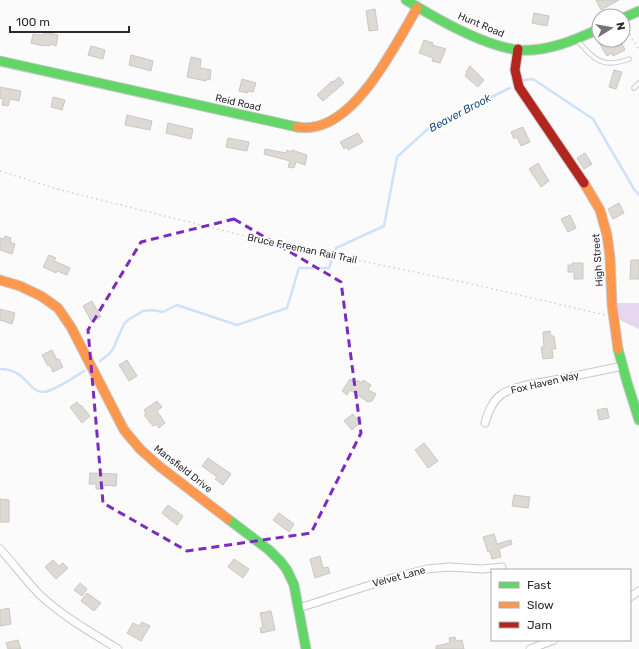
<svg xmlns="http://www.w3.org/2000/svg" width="639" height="649" viewBox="0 0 639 649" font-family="Rubik,sans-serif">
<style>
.forest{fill:#e6d6ee}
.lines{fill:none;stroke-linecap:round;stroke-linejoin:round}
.stream{stroke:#cee2f9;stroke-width:2.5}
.building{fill:#ddd9d4;stroke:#cbc8c3}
.lane-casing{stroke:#cac7cb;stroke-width:5.5}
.street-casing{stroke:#cac7cb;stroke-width:9}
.fast-casing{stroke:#cac7cb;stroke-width:11}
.slow-casing{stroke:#cac7cb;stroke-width:11}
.jam-casing{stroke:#cac7cb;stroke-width:11}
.path{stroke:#d8d8d8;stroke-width:1.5;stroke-dasharray:2 3;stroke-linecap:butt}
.lane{stroke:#fefefe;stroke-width:3.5}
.street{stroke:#fefefe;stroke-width:7}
.fast{stroke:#63d668;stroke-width:9}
.slow{stroke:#ff974d;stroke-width:9}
.jam{stroke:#b3261e;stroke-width:9}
.marked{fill:none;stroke:#7b2cbf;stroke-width:3;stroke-dasharray:8 5;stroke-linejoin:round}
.labels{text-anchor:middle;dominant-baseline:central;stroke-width:3.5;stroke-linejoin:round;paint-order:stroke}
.street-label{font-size:10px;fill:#2f2832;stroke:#fff}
.water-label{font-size:11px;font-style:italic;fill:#1b4f80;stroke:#fff}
</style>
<rect width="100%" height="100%" fill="#fbfbfb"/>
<path class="forest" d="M612,303h27v26l-26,-12z"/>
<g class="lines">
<g class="stream">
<path d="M524,80l9,-1 60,40 41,70 5,6"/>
<path d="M100,361l9,-7 4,-5 11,-25 4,-4 15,-9 9,-1 11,2 14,-7 60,20 50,-17 12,-40h30l7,-20 48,-22 13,-69 34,-31 79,-38"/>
<path d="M0,369c26,0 28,22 42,23 10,1 34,-16 42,-21"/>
</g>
</g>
<g class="building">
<path d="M596,0h23l-18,10z"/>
<path d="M375,9l3,21 -9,1 -3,-20z"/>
<path d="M534,13l15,3 -2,10 -15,-3z"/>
<path d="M44,32l14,3 -2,11 -6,-2 -1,2 -6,-1v1l-12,-3 2,-9 10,1z"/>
<path d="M424,40l9,3 -1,2 14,4 -6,14 -8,-2 1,-3 -14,-5z"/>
<path d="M606,40h8l1,3 5,-3 5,10 -12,6 -1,-3 -5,3 -8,-13z"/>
<path d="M91,46l14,4 -2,9 -15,-4z"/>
<path d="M131,55l22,6 -2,10 -22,-6z"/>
<path d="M191,57l10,2 -1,9 11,2 -1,10 -3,-1 -1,2 -19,-4z"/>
<path d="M470,66l14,14 -6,7 -13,-11 2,-3 -1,-1z"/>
<path d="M614,70l8,2 -6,17 -7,-2z"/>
<path d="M339,77l5,6 -21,18 -6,-6 15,-14 1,1z"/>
<path d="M242,79l14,4 -3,9 -5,-1 -1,2 -8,-2z"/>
<path d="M0,87l21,4 -2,10 -9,-2 -2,7 -6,-1 1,-6 -3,-1z"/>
<path d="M53,97l12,3 -3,10 -11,-3z"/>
<path d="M127,115l25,6 -2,9 -25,-5z"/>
<path d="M168,123l25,6 -2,10 -25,-6z"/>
<path d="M523,127l7,15 -9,4 -4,-9 -3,2 -3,-7z"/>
<path d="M358,133l5,9 -15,8 -1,-3 -3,2 -4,-7z"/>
<path d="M228,138l21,4 -2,9 -21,-4z"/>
<path d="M265,149l21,4 1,-3 4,2 1,-2 15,5 -2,10 -9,-3 -2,6 -6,-1 2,-6 -26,-7z"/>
<path d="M585,153l7,11 -8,5 -7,-11z"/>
<path d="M538,163l11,18 -8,6 -12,-18z"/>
<path d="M619,203l5,10 -11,6 -5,-10z"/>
<path d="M570,215l6,13 -8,4 -7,-13z"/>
<path d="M5,236l6,2 -1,4 5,2 -3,10 -12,-4v-12l4,1z"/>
<path d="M49,255l7,3 -2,3 16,7 -3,7 -10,-4 -1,2 -13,-6z"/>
<path d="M631,260h8v19h-9z"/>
<path d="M572,263h11v16h-9v-7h-6v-7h4z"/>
<path d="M92,301l9,16 -9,5 -9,-16z"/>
<path d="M0,309l15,4 -3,11 -12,-4z"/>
<path d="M550,331l1,5h3l2,13h-4l1,9 -10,1 -2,-12h3l-1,-15z"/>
<path d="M52,350l5,10 2,-1 4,8 -10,5 -3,-7 -2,1 -6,-11z"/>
<path d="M127,360l10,16 -8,5 -10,-16z"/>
<path d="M350,379l5,3 2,-2 5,3 1,-3 8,5 -3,5 8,4 -4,7 -4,1 -18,-12 -3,5 -5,-4z"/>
<path d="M157,401l5,6 -5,4 8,12 -6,5 -3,-4 -3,2 -9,-11 2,-2 -2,-3z"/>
<path d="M77,402l3,4 1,-1 9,11 -8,7 -12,-16z"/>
<path d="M607,408l2,10 -10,2 -2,-10z"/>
<path d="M353,414l7,9 -8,7 -8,-9z"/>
<path d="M424,443l14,18 -10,7 -13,-18z"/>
<path d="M208,458l23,16 -8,11 -8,-6 2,-2 -15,-11z"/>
<path d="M90,473l27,1 -1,12 -13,-1v4h-7v-5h-7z"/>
<path d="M514,495l16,2 -2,11 -16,-2z"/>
<path d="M0,499l9,1v22h-9z"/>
<path d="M168,505l15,11 -6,9 -15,-12z"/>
<path d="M279,513l15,11 -5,8 -16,-12z"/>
<path d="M494,534l3,10 14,-4 1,4 -13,5 2,8 -9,2 -2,-8 -2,1 -5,-15z"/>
<path d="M320,556l3,12 5,-1 2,6 -15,5 -5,-19z"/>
<path d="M234,559l15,10 -6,9 -15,-11z"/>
<path d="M53,560l6,6 4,-3 5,5 -12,11 -11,-12z"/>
<path d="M80,583l7,6 -5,7 -8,-6z"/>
<path d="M87,593l14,10 -7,8 -13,-10z"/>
<path d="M9,608l2,16 -11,2v-16z"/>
<path d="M271,611l4,19 -14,3 -1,-5 3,-1 -3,-14z"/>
<path d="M142,622l8,4 -9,15 -14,-8 6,-10 6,3z"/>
<path d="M455,637l1,4 6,-1 2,9h-28v-3l14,-3 -1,-5z"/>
<path d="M18,640l3,9h-13l-2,-6z"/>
</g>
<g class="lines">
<defs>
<g id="lane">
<path d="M577,40c18,20 25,29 52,19"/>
<path d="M634,88l5,-5"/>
</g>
<g id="street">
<path d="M485,423c3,-11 7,-22 17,-29 16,-10 44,-12 63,-16 19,-4 39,-8 58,-12"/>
<path d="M0,549c14,15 26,32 41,47 23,21 51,37 77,53"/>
<path d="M630,597l9,-6"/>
<path d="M299,608l96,-31 32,-8 22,-2 33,2 20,-2"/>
<path d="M530,649l24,-9"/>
</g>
<g id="fast">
<path d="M406,0c29,18 80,47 114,50 27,2 55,-10 79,-21"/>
<path d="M623,18l16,-7"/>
<path d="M0,61l297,66"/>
<path d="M618,349l9,33 12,38"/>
<path d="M228,519l41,31 12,12 6,8 7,15 12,64"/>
</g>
<g id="slow">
<path d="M297,127c7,1 14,1 21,-1 43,-11 78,-82 99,-118"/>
<path d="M584,183l16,27 7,25 3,22 2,48 6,44"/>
<path d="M0,280l20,6 21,10 17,12 13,19 53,103 16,19 19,17 69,53"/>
</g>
<path id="jam" d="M518,49l-3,21 4,17 65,96"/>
</defs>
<use href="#lane" class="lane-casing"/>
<use href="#street" class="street-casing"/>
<use href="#fast" class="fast-casing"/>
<use href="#slow" class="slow-casing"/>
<use href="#jam" class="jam-casing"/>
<g class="path">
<path d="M625,25l6,12 8,12"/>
<path d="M0,171l57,18 204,51 211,44 133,31"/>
<path d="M622,320l17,5"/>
</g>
<use href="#lane" class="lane"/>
<use href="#street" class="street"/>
<use href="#fast" class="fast"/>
<use href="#slow" class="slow"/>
<use href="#jam" class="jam"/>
</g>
<path class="marked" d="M234,219l107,63 20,151 -50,100 -124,18 -84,-48 -15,-173 53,-88z"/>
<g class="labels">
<g class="street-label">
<text transform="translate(481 25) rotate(23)">Hunt Road</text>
<text transform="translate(238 103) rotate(13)">Reid Road</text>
<text transform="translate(302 249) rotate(12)">Bruce Freeman Rail Trail</text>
<text transform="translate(598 260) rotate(-94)">High Street</text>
<text transform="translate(545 383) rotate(-13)">Fox Haven Way</text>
<text transform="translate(183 469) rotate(38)">Mansfield Drive</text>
<text transform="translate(399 577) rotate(-15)">Velvet Lane</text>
</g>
<g class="water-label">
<text transform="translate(460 113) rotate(-28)">Beaver Brook</text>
</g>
</g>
<rect x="491" y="569" width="140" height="72" fill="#ffffff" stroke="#aca9ad"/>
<rect x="499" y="582" width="20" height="6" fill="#63d668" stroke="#aca9ad"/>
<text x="527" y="589" font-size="12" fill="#2f2832">Fast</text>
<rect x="499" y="602" width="20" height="6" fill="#ff974d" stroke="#aca9ad"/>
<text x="527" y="609" font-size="12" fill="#2f2832">Slow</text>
<rect x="499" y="622" width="20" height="6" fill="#b3261e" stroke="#aca9ad"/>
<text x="527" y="629" font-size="12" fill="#2f2832">Jam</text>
<g transform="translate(611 28) rotate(79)"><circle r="19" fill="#ffffff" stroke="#aca9ad"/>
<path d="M0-3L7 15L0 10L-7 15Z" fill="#767278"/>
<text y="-6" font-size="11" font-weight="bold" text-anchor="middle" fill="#2f2832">N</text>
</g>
<path d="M10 26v6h119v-6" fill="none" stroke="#2f2832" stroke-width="2"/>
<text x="16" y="26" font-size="12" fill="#2f2832" stroke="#ffffff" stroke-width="3" paint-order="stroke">100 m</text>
</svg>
